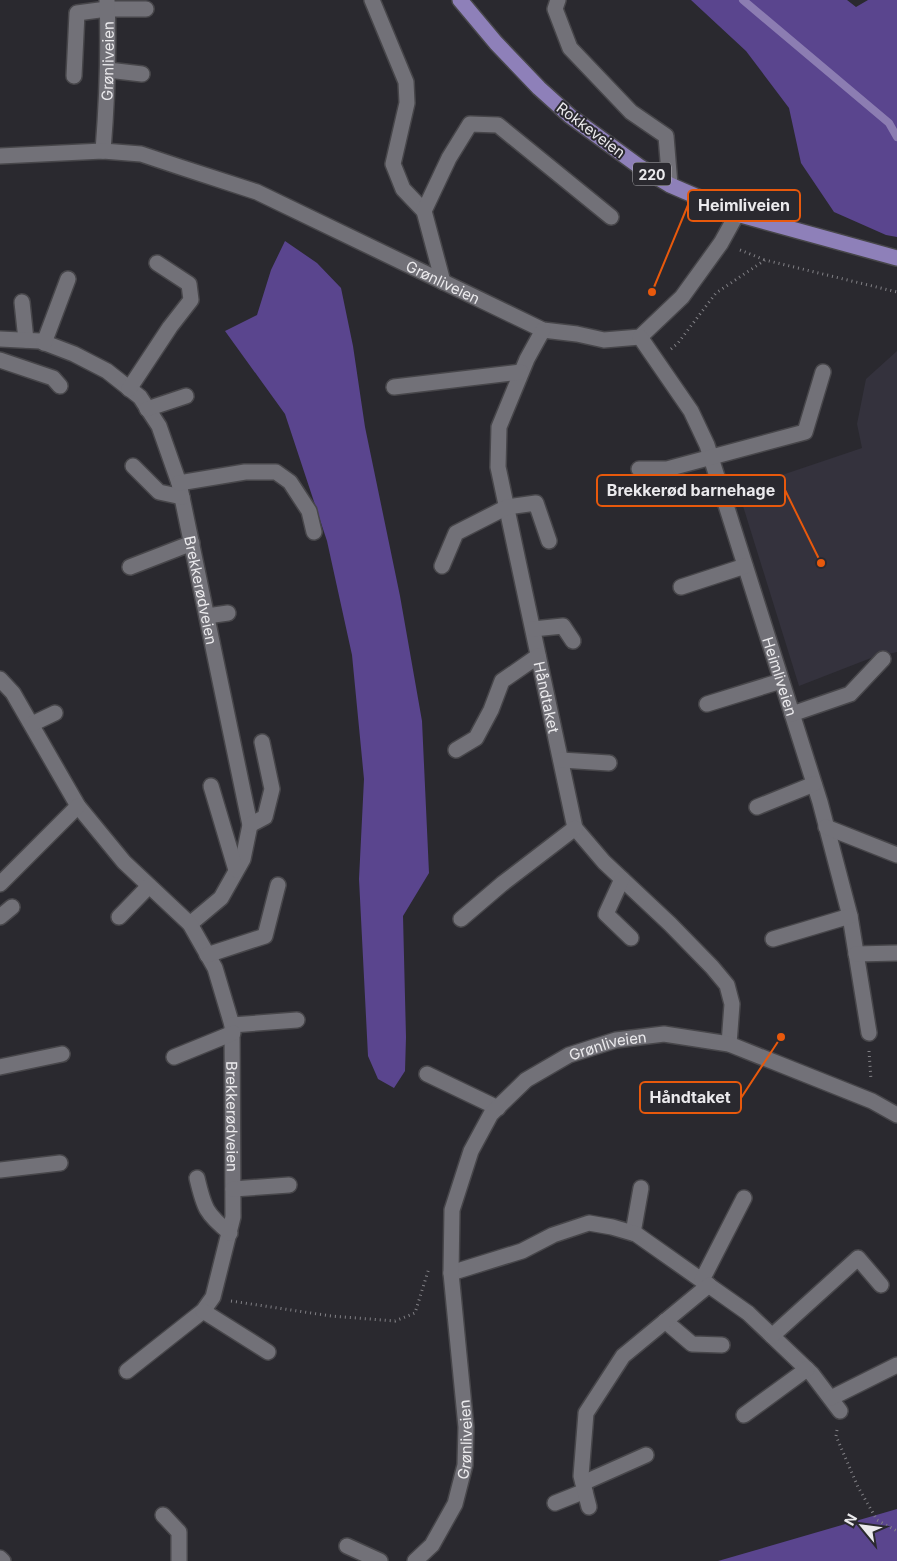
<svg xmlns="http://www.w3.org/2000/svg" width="897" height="1561" viewBox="0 0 897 1561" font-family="Inter,sans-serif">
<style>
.built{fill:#34323d}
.forest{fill:#5a458e}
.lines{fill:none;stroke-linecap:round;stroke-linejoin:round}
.stream{stroke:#8c7db2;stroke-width:8}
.minor-casing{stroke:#47464a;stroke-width:18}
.major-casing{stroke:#47464a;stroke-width:18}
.path{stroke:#828186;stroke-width:3;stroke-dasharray:1 4;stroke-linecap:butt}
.minor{stroke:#727178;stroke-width:15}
.major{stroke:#8e80b9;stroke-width:15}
.labels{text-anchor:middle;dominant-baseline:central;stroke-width:4;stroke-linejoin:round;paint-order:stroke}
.shield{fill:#2a292f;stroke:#b1b0b4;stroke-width:1}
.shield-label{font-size:14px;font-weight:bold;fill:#ebeaed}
.street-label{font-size:15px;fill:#ebeaed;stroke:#2a292f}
.leader{fill:none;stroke:#e8590c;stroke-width:2}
.callout-dot{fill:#e8590c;stroke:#2a292f;stroke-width:2}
.callout{fill:#2a292f;stroke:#e8590c;stroke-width:2}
.callout-label{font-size:16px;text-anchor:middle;font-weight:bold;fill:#ebeaed}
</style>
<rect width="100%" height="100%" fill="#2a292f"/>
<path class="built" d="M897,351v301l-26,6 -72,28 -61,-196 124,-42 -5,-24 9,-45z"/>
<g class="forest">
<path d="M691,0h156l9,7 12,-7h29v237l-11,-2 -52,-23 -33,-49 -12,-55 -43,-57z"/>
<path d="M285,241l32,22 24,25 12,58 12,81 35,169 22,125 7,152 -26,43 3,121 -1,34 -11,17 -16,-9 -10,-23 -9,-177 5,-100 -12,-124 -25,-114 -42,-127 -60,-83 32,-16 14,-45z"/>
<path d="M897,1509v52h-179z"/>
</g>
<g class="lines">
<path class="stream" d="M743,0l146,123 8,14"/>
<defs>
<g id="minor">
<path d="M372,0l34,82 1,21 -14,61 10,25 21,22"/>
<path d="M558,0l-3,9 15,39 61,64 35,24 4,49"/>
<path d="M108,70l34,4"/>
<path d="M74,76l3,-63 30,-4h39"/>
<path id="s1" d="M103,151c4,-50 6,-100 4,-151"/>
<path id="s2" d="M0,156l103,-5 38,3 39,13 77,25 286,138 34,4 27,6 36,-3 42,-40 39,-54 16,-29"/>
<path d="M443,282l-19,-71 25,-53 21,-34 28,1 113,92"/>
<path d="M22,302l4,38"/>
<path id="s3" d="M543,330l-16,29 -28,68 -1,40 77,361 29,34 66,62 42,43 15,18 5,19 -3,40"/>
<path id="s4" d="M640,337l51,74 16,34 113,357 30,114 19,117"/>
<path id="s5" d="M0,339l40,2 34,13 33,17 33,26 19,29 20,57 71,342 -7,34 -22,39 -31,26"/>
<path d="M44,343l24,-64"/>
<path d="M0,360l53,18 7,8"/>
<path d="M394,387l127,-15"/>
<path d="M129,389l41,-62 21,-27 -2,-16 -32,-21"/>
<path d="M147,409l39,-13"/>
<path d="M133,466l26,26 23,5"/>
<path d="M639,469h28l138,-37 18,-60"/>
<path d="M179,483l66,-11h31l14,10 19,29 5,21"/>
<path d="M442,566l14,-33 51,-26 29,-4 13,38"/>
<path d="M130,567l62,-24"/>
<path d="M681,587l64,-21"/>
<path d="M207,616l21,-3"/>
<path d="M533,629l30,-3 10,15"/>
<path id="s6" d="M0,679l13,14 65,113 46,56 66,62 25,44 17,57 1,192 -20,80 -10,14 -76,60"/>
<path d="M707,704l74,-23"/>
<path d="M792,714l58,-20 33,-35"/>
<path d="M32,724l23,-11"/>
<path d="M456,750l20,-12 15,-28 11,-29 36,-25"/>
<path d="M561,760l48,3"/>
<path d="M211,786l25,84"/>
<path d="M757,807l57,-23"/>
<path d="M250,825l15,-8 7,-28 -10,-47"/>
<path d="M826,827l71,28"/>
<path d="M622,879l-16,35 25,24"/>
<path d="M0,884l78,-78"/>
<path d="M0,917l12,-10"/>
<path d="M119,917l30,-31"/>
<path d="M461,919l41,-35 73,-56"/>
<path d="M773,939l77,-23"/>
<path d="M856,954l41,-1"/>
<path d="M207,955l58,-19 13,-51"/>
<path d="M232,1025l65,-5"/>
<path d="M174,1057l59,-24"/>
<path d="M0,1067l62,-13"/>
<path d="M427,1074l71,34"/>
<path d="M0,1170l60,-7"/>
<path d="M197,1178c7,30 9,36 33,55"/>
<path d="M233,1189l56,-4"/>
<path d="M633,1233l8,-45"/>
<path d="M451,1273l71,-22 31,-16 36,-12 23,4 24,7 112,79 64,61 28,37"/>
<path d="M702,1280l42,-82"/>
<path d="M203,1311l65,41"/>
<path d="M665,1321l27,23 30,1"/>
<path d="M772,1336l86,-78 23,27"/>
<path d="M831,1398l66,-33"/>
<path d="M744,1415l63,-46"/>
<path d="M583,1483l63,-28"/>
<path d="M555,1503l30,-12"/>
<path d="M589,1507l-8,-31 5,-63 37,-57 86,-71"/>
<path d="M163,1515l16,17v29"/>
<path d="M347,1546l33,15"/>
<path d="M0,1558l3,3"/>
<path id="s7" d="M415,1561l17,-16 23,-41 10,-39 1,-38 -15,-154 1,-63 19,-59 20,-37 35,-34 43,-25 47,-15 48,-6 65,10 143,57 25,14"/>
</g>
<path id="major" d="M460,0l36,43 43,45 31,28 70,51 30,18 67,29 160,44"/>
</defs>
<use href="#minor" class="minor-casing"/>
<use href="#major" class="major-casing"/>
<g class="path">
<path d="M740,250l25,10"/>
<path d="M671,349l7,-6 38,-50 49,-33 132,32"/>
<path d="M869,1051l2,29"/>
<path d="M231,1301l100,15 64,5 20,-8 14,-45"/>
<path d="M837,1430l-1,6 22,51 19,33 20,11"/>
</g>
<use href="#minor" class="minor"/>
<use href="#major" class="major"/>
</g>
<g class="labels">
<rect class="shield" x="633" y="162.5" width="38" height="23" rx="4"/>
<g class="shield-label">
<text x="652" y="174">220</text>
</g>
<g class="street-label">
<text stroke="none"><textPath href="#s1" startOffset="90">Grønliveien</textPath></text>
<text transform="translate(591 130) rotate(37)">Rokkeveien</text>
<text stroke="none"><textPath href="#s2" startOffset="470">Grønliveien</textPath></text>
<text stroke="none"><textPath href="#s5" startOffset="360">Brekkerødveien</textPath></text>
<text stroke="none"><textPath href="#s4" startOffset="370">Heimliveien</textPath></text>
<text stroke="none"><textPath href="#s3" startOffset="382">Håndtaket</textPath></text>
<text stroke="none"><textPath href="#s7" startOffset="609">Grønliveien</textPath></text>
<text stroke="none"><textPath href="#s6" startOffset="514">Brekkerødveien</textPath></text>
<text stroke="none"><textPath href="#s7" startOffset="136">Grønliveien</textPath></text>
</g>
</g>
<path class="leader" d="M652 292L688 205M821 563L785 490M781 1037L741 1098"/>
<g class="callout-dot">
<circle cx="652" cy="292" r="5"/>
<circle cx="821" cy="563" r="5"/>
<circle cx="781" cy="1037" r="5"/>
</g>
<g class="callout">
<rect x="688" y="190" width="112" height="31" rx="5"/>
<rect x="597" y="475" width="188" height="31" rx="5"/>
<rect x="640" y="1082" width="101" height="31" rx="5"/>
</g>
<g class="callout-label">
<text x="744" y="211">Heimliveien</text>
<text x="691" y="496">Brekkerød barnehage</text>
<text x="690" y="1103">Håndtaket</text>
</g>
<g transform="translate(862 1526) rotate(299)" stroke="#2a292f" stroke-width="4" paint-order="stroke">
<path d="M0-4L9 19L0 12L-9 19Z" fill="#ebeaed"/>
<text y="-8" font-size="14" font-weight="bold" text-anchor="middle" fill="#ebeaed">N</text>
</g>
</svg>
